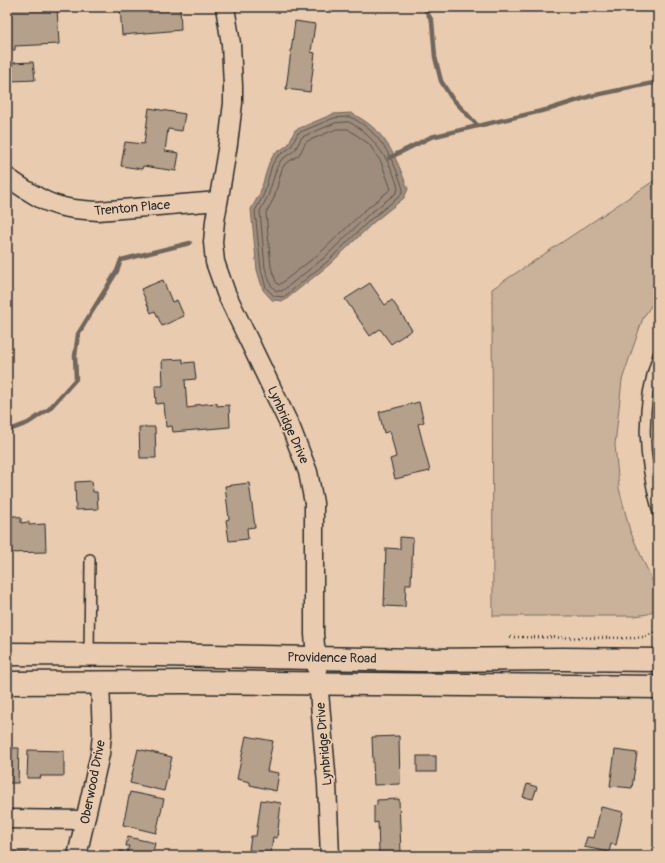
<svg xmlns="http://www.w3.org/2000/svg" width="665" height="863" viewBox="0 0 665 863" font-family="Pangolin,sans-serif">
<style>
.green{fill:#cab19a;stroke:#7a6e62}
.water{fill:#9e8d7b;stroke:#70665b}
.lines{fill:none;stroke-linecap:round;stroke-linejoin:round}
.shore{stroke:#59524b;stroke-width:1}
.stream{stroke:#70665b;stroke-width:4.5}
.building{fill:#b4a08b;stroke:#2b2b2b}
.lane-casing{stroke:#2b2b2b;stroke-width:12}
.street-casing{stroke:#2b2b2b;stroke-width:21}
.primary-casing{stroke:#2b2b2b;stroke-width:25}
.path{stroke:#2b2b2b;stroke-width:2.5;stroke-dasharray:1 3;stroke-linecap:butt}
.lane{stroke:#e9ccb0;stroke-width:9}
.street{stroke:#e9ccb0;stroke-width:18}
.primary{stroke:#e9ccb0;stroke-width:22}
.labels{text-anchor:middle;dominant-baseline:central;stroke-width:3.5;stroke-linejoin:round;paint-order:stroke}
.street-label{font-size:13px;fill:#2b2b2b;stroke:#e9ccb0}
</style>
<rect width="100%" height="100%" fill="#e9ccb0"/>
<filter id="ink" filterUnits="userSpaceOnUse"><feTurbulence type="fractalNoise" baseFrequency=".025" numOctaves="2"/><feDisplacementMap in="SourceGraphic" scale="8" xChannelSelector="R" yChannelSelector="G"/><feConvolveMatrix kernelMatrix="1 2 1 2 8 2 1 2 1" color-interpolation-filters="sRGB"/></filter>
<g filter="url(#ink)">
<path class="green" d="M658,178v117l-15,23 -21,62 -7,65 4,43 11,43 25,56 1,9 -1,13 -7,5 -13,2h-142l-1,-327z"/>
<path class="water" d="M351,113c35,17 44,42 57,76l-4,9 -30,24 -44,42 -46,37 -12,-1 -9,-10 -6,-20 -6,-61 9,-16 9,-30 5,-9 14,-9 7,-15 38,-16z"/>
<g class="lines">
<g class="shore">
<path d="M350,117c24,11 38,32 47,55 2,6 5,12 6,18l-3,6 -29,23 -43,42 -44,36 -10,-1 -8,-8 -5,-19 -6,-58 9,-17 8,-29 5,-8 14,-10 7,-14 36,-15z"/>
<path d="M349,122c24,12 44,42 49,67l-2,4 -28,22 -44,43 -42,33h-6l-5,-6 -6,-17 -5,-57 8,-15 9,-29 4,-7 14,-10 7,-13 33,-14z"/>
<path d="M337,129h11l21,15 12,18 10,27 -27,22 -44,42 -41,32 -3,-3 -5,-15 -5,-54 8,-15 8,-29 3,-5 14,-9 7,-13z"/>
</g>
<g class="stream">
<path d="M424,7l8,14 3,36 6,24 10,16 27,29"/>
<path d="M389,158l42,-21 119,-28 41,-13 67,-14"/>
<path d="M7,431l21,-8 21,-14 27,-30 -1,-23 3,-22 39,-63 4,-11 69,-17"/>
</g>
</g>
<g class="building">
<path d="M7,7h50l2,37 -44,2v4h-8z"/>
<path d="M120,7h60l1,23 -59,5z"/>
<path d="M295,21l20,3 -4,28 4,1 -5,39 -24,-3z"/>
<path d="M33,62l2,18 -24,1 -1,-18z"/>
<path d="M149,108l36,6 -3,17 -14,-2 -3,22 14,2 -3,18 -33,-5 -1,3 -21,-3 4,-24 19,2z"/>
<path d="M163,280l9,22 5,-2 7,16 -22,10 -7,-15 -4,2 -10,-24z"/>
<path d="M370,283l15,22 7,-5 20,30 -21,14 -11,-15 -10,7 -25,-37z"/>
<path d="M183,359v4l11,-1 2,17 -11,1 2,28 8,-1v-2l22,-2v3l12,-1 1,22 -57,5 -1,-6 -6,1 -2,-24 -8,1 -1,-18h8l-1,-26z"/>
<path d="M419,402l5,20 -6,2 12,47 -35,8 -5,-20 6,-2 -6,-26 -6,2 -5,-21z"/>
<path d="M139,427h16l1,31h-16z"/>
<path d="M92,481l1,11h4l1,17 -22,1 -1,-28z"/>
<path d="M249,483l6,44 -8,1 1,11 -19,2 -3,-21 3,-1 -4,-33z"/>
<path d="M7,516h9l5,2v5l8,-1v3l16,-1 1,28 -39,1z"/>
<path d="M400,537l13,1 -2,46h-5l-1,23 -21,-1 2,-58 14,1z"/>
<path d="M246,736l27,5 -6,30 12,2 -3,18 -26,-6v-3l-13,-3z"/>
<path d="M399,736l1,48 -26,1 -2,-48z"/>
<path d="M7,748h12l-1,35h-11z"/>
<path d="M138,749l34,8 -8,34 -34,-8z"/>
<path d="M28,750l36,1v25h-24l1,2h-14z"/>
<path d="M615,750l22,3 -5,35 -22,-2z"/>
<rect x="417" y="756" width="19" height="16"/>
<path d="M527,784l10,3 -4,12 -10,-2z"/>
<path d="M130,792l34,7 -8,34 -33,-8z"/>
<path d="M399,799l2,54h-22l-1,-31 -4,1v-17l3,-1v-5z"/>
<path d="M261,800l20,3 -4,35 -4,-1 -2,16 -22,-3 2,-14h5z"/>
<path d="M601,807l22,5 -7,33 -5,-1 -2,8 -25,-5 3,-10 7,1z"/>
<path d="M128,837l27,6 -3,13h-33l1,-5 7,2 2,-7h-3z"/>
<rect x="474" y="850" width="14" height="6"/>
<rect x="10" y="852" width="17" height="4"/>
</g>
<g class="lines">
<defs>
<g id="lane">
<path d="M658,355c-19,54 -15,104 0,158"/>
<path d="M89,655l1,-96"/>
</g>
<g id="street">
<path d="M225,7l6,37 2,42v17l-5,41 -13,77 -2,21 2,20 11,31 65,135 17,44 6,31v131l13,150 3,72"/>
<path d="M7,177c10,7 20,14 31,20 18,11 39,13 60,14l120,-10"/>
<path d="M7,819l78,1"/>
<path d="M77,856l23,-102 2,-20 -2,-51"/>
</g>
<g id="primary">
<path d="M7,654l153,1 259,5 144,-1 95,1"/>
<path d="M7,683l177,-1 474,5"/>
</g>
</defs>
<use href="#lane" class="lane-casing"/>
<use href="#street" class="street-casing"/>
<use href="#primary" class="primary-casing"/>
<path class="path" d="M510,637l124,1 9,-1 15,-6"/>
<use href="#lane" class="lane"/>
<use href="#street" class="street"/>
<use href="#primary" class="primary"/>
</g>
</g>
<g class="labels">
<g class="street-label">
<text transform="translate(132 208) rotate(-5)">Trenton Place</text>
<text transform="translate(288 425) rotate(66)">Lynbridge Drive</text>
<text transform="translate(332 658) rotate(1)">Providence Road</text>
<text transform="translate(324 744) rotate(-95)">Lynbridge Drive</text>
<text transform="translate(93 782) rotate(-79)">Oberwood Drive</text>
</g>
</g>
<rect width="665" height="863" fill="none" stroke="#e9ccb0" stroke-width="24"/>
<rect x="12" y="12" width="641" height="839" fill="none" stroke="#2b2b2b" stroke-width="1.5" filter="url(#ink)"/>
</svg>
